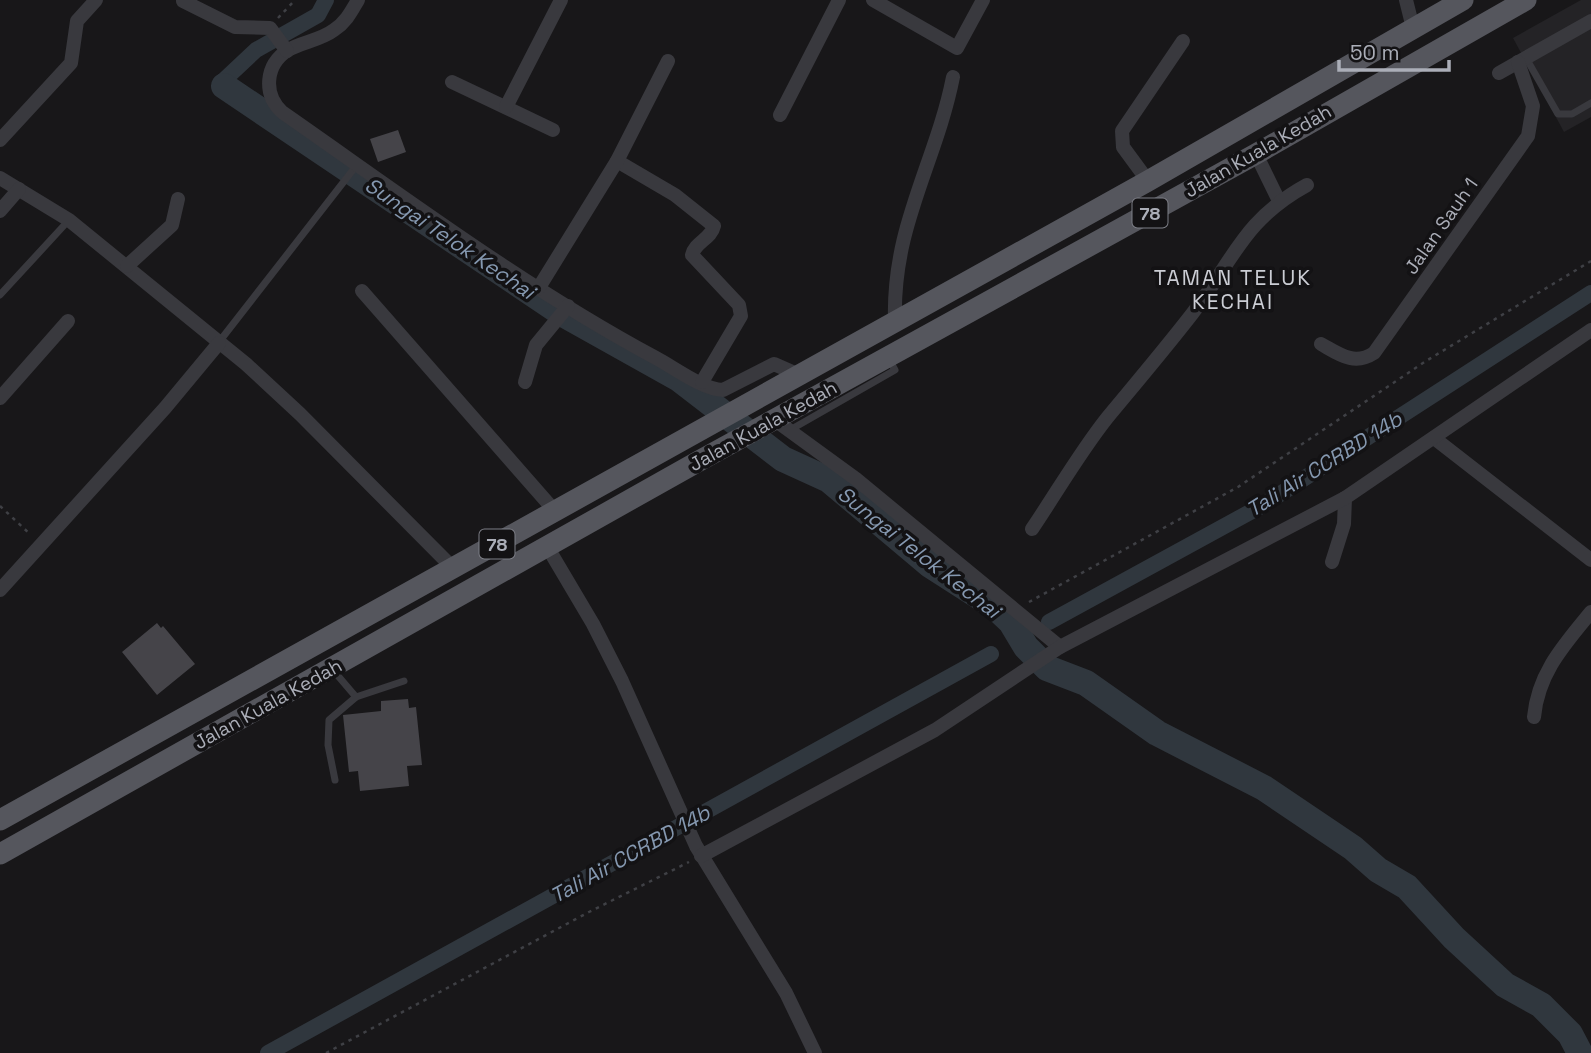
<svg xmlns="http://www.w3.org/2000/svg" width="1591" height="1053" viewBox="0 0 1591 1053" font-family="'Space Grotesk',sans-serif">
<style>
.built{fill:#242326}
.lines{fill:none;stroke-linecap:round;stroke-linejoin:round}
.canal{stroke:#30373e;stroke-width:16}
.river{stroke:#30373e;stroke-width:26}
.building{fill:#454449}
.path{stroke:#3f4045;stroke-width:2.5;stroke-dasharray:3.5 5;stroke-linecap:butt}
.lane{stroke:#39393e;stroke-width:7}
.street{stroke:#39393e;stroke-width:14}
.primary{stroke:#55565d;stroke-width:21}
.labels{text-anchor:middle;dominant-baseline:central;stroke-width:7;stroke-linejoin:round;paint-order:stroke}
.shield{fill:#131214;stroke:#7d7f87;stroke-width:2}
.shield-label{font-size:18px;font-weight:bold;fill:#abaeb8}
.street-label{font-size:19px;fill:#abaeb8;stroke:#131214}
.water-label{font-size:21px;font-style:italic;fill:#8598b0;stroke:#131214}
.neighbourhood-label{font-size:21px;letter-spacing:2px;fill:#cbcdd4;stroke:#131214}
</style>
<rect width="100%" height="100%" fill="#181719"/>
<path class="built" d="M1581,0h10v117l-27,15 -51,-94z"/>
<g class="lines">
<g class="canal">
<path d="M224,86l-1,-5 33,-31 62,-35 8,-15"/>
<path d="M1049,622l214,-117 328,-212"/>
<path d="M268,1053l723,-399"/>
</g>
<path class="river" d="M224,86l337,227 118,66 104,80 46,21 101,85 64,41 17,16 15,25 21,21 39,15 71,50 107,55 89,60 25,22 29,17 47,51 51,47 36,20 29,29 10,19"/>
</g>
<g class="building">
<path d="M398,130l8,22 -28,10 -8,-23z"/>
<path d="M157,623l4,5 2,-2 32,38 -38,31 -35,-43z"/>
<path d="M408,699l1,9 7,-1 6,58 -15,1 2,20 -49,5 -2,-20 -9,1 -6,-57 38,-4v-10z"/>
</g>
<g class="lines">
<g class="path">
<path d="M278,18l17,-18"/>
<path d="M0,506l31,29"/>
<path d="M1029,602l209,-115 188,-126 165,-100"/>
<path d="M326,1053l263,-141 100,-50"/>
</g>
<g class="lane">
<path d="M1526,58l32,56h14l19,-11"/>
<path d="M0,295l69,-75"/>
<path d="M219,342l137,-176"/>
<path d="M790,430l105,-60 -5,-9"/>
<path d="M333,670l23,27"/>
<path d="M335,780l-7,-35 1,-25 27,-23 48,-16"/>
</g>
<g class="street">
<path d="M358,0c-7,12 -12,22 -24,30 -13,10 -32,12 -46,20 -23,15 -25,44 -6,62 122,85 242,175 374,246 19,10 46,31 67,32l51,-26 25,11"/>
<path d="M873,0l84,48 26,-48"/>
<path d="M1406,0l7,28"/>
<path d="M183,1l52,26 35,1 17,23"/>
<path d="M1499,73l92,-52"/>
<path d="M452,82l101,48"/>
<path d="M506,107l55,-107"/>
<path d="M780,115l59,-115"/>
<path d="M0,140l71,-77 6,-42 19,-21"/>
<path d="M1256,154l23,47"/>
<path d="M617,161l58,34 39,31c-3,13 -19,16 -22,29l47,50 2,11 -39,66"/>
<path d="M0,178l69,42 177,144 54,50 154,155"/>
<path d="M1148,181l-25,-34 -1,-16 61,-90"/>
<path d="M0,211l19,-22"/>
<path d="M127,266l45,-41 6,-26"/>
<path d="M538,289l79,-128 51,-100"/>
<path d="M362,291l192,219"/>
<path d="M895,321c-3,-95 41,-158 58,-244"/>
<path d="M1321,344c18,10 33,22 53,9l154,-217 5,-30 -15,-44"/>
<path d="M525,382l11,-37 32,-39"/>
<path d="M0,398l68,-77"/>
<path d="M775,420l81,59 204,168"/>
<path d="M1434,438l157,122"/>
<path d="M1032,529c25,-37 48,-77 75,-111 29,-35 57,-68 85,-104 41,-53 51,-94 115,-129"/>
<path d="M548,548l45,76 29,57 74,165 90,147 29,60"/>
<path d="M1332,562l12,-38 1,-26"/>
<path d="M0,590l165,-182 54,-65"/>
<path d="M1534,717c4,-44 30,-72 57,-105"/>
<path d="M701,856l234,-126 125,-83 285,-149 246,-168"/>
</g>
<g class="primary">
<path d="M0,820l1148,-639 315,-181"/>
<path d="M0,854l699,-393 557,-307 270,-154"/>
</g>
</g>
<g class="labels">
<g class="shield">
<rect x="1132.5" y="198.5" width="35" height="29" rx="5"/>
<rect x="479.5" y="529.5" width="35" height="29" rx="5"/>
</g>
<g class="shield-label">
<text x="1150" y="213">78</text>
<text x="497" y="544">78</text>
</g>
<g class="street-label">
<text transform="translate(1258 151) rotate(-30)">Jalan Kuala Kedah</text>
<text transform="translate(1441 226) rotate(-55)">Jalan Sauh 1</text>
<text transform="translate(763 426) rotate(-29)">Jalan Kuala Kedah</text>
<text transform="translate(268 704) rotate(-29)">Jalan Kuala Kedah</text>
</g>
<g class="water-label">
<text transform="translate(450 238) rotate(34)">Sungai Telok Kechai</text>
<text transform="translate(1324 464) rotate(-32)">Tali Air CCRBD 14b</text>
<text transform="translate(919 552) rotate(38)">Sungai Telok Kechai</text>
<text transform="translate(630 854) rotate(-29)">Tali Air CCRBD 14b</text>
</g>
<g class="neighbourhood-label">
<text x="1233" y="277">TAMAN TELUK<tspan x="1233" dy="24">KECHAI</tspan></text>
</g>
</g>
<path d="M1339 60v10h110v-10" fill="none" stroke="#abaeb8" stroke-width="3.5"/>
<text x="1350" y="60" font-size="21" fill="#abaeb8" stroke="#131214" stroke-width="5" paint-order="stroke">50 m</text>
</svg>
